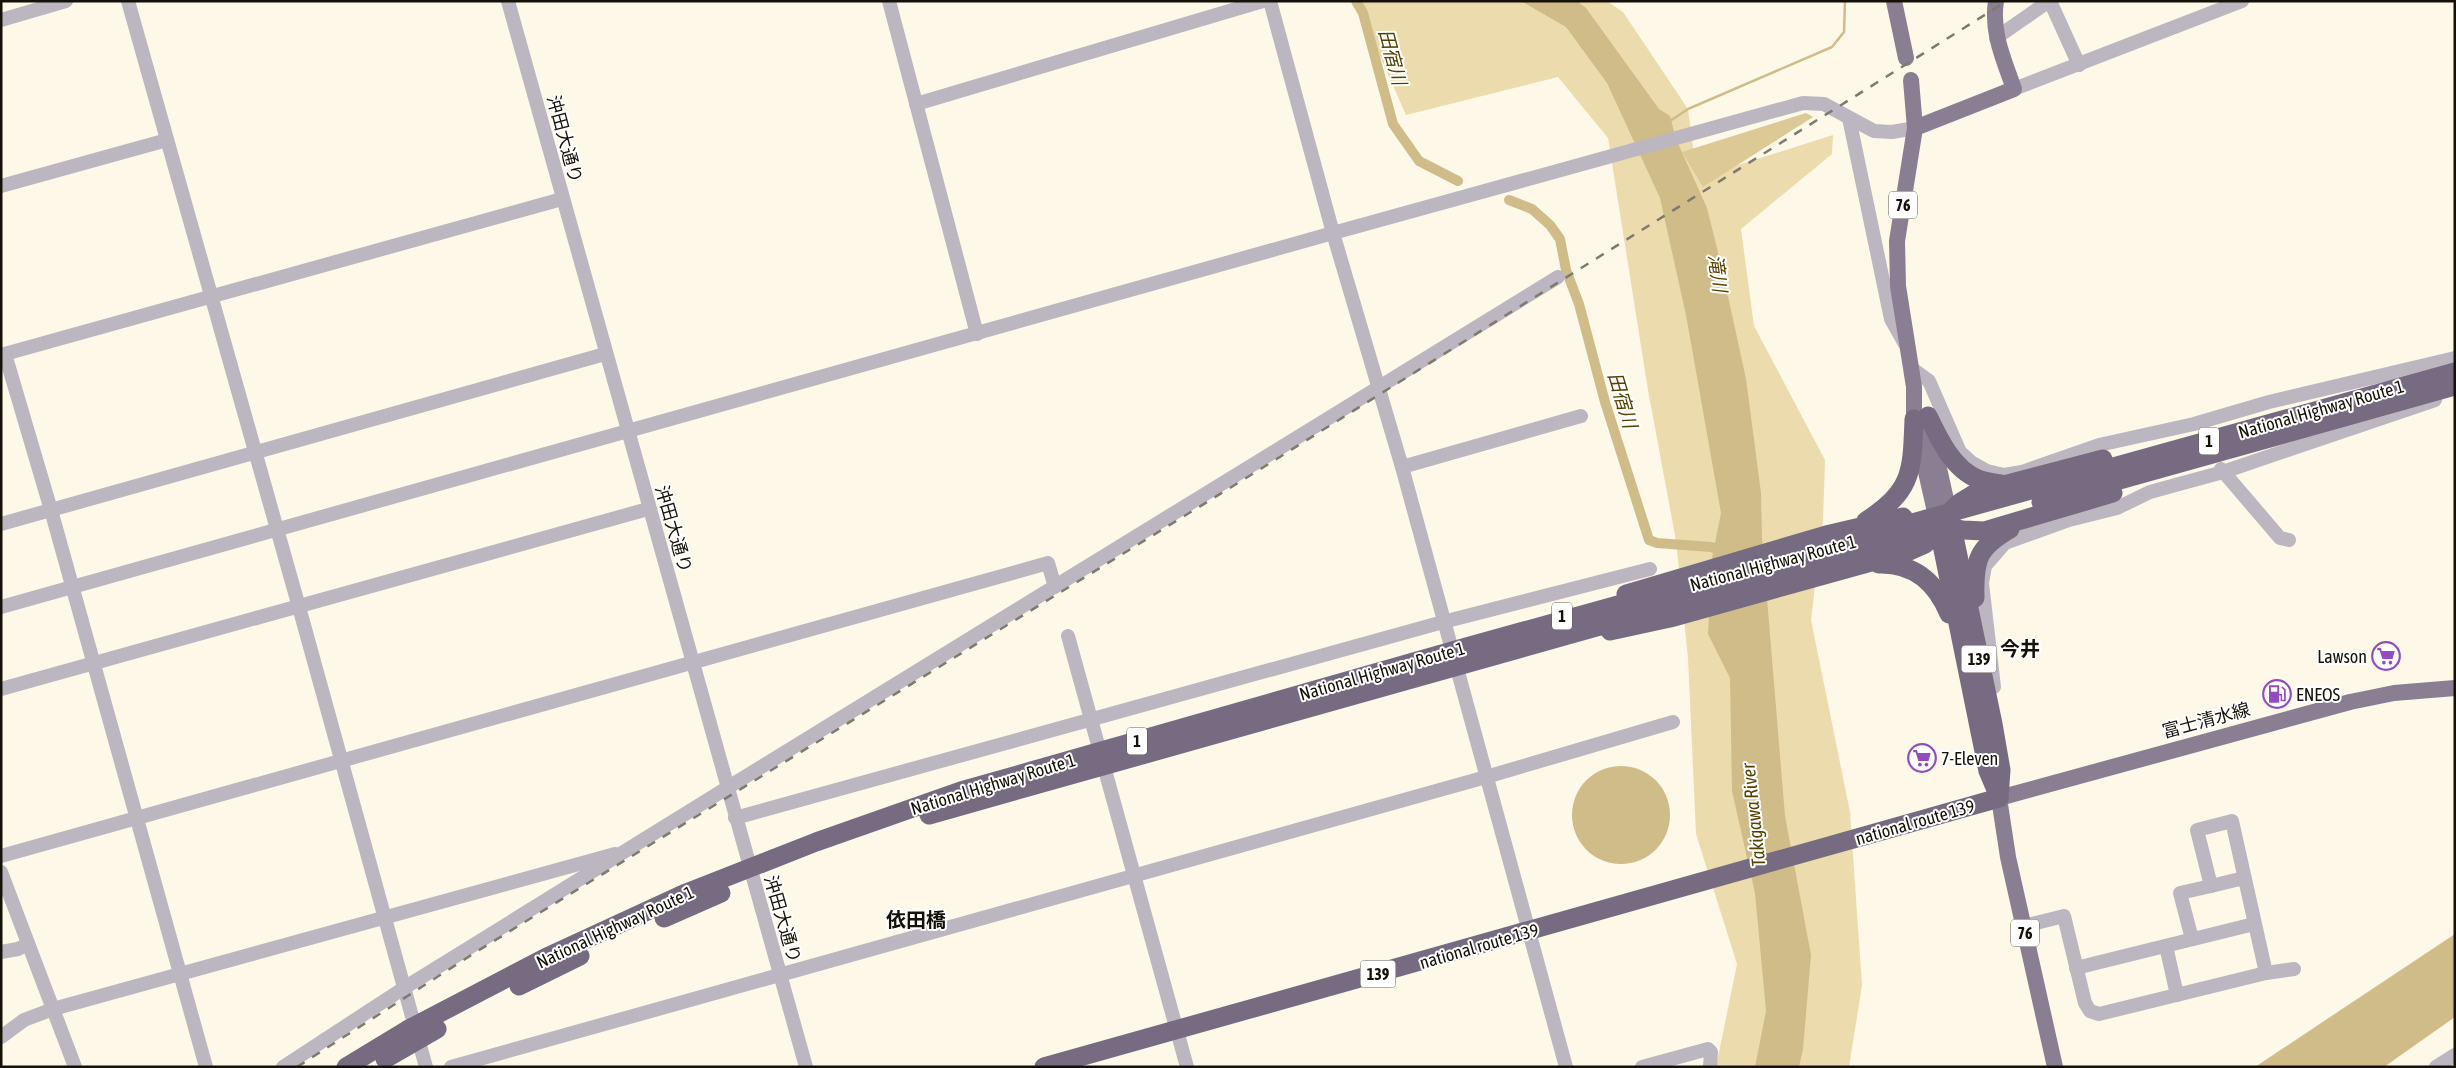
<svg xmlns="http://www.w3.org/2000/svg" width="2456" height="1068" viewBox="0 0 2456 1068" font-family="'Asap Condensed','Noto Sans JP',sans-serif">
<style>
.green{fill:#ecdbad}
.forest{fill:#dcc995}
.water{fill:#cfbc89}
.lines{fill:none;stroke-linecap:round;stroke-linejoin:round}
.stream{stroke:#cfbc89;stroke-width:2.5}
.canal{stroke:#cfbc89;stroke-width:10}
.minor{stroke:#bcb6c1;stroke-width:14}
.major{stroke:#897e92;stroke-width:16}
.highway{stroke:#776b81;stroke-width:19}
.rail{stroke:#7f7a6e;stroke-width:2.5;stroke-dasharray:9 9;stroke-linecap:butt}
.highway-bridge{stroke:#776b81;stroke-width:19}
.labels{text-anchor:middle;dominant-baseline:central;stroke-width:4;stroke-linejoin:round;paint-order:stroke}
.shield{fill:#fff;stroke:#5a5852;stroke-width:1}
.shield-label{font-size:16px;font-weight:bold;fill:#141108}
.street-label{font-size:18px;fill:#141108;stroke:#fff}
.poi-label{font-size:18px;fill:#141108;stroke:#fff;text-anchor:start}
.water-label{font-size:19px;font-style:italic;fill:#564200;stroke:#fff}
.quarter-label{font-size:20px;font-weight:bold;fill:#141108;stroke:#fff}
</style>
<rect width="100%" height="100%" fill="#fef8e8"/>
<path class="green" d="M1354,1h253l16,11 65,97 9,69 136,-43 -1,19 -91,75 13,97 71,134 -2,60 -12,100 39,192 12,173 -13,82h-133l21,-103 -41,-130 -8,-176 -12,-117 -28,-151 -40,-252 -50,-61 -152,38 -49,-111z"/>
<path class="forest" d="M1806,113l7,4 -110,70 -21,-35z"/>
<g class="water">
<path d="M1521,1h56l9,7 73,101 11,7 6,23 31,69 14,56 25,115 15,114 1,45 23,278 26,139 -8,94 -4,18h-44l11,-56 -11,-118 -23,-102 -2,-113 -22,-44 4,-76 9,-45 -35,-198 -26,-117 -53,-115 -41,-56z"/>
<circle cx="1621" cy="815" r="49"/>
<path d="M2455,934v83l-71,50h-129z"/>
</g>
<g class="lines">
<path class="stream" d="M1670,121l18,-12 144,-62 12,-15 1,-31"/>
<g class="canal">
<path d="M1356,1l7,12 30,111 26,37 39,20"/>
<path d="M1509,200l23,9 18,16 10,14 6,31 13,34 26,98 44,138 8,3 54,4 15,5"/>
</g>
<g class="minor">
<path d="M128,1l171,606 127,460"/>
<path d="M508,1l298,1066"/>
<path d="M889,1l88,333"/>
<path d="M1270,1l63,232 69,234 164,600"/>
<path d="M2050,1l29,64"/>
<path d="M1,20l65,-19"/>
<path d="M1996,38l53,-37"/>
<path d="M2014,89l228,-88"/>
<path d="M916,104l347,-103"/>
<path d="M1849,118l42,201 14,25"/>
<path d="M1,186l166,-46"/>
<path d="M5,354l46,156 155,557"/>
<path d="M1,355l561,-156"/>
<path d="M1911,368l18,13 31,71 11,10 16,9 17,4 18,-3 77,-27 95,-21 75,-22 186,-44"/>
<path d="M1402,467l179,-51"/>
<path d="M2221,469l59,69 9,2"/>
<path d="M1,524l604,-170"/>
<path d="M1,607l1332,-374 470,-130 21,1 50,27 18,1 23,-4"/>
<path d="M1068,636l119,431"/>
<path d="M1994,687l-12,-104 3,-17 20,-23 64,-23 48,-12 33,-16 73,-20 212,-72"/>
<path d="M1,689l647,-180"/>
<path d="M735,818l708,-196 207,-53"/>
<path d="M1,856l1047,-293 7,24"/>
<path d="M1,872l74,195"/>
<path d="M2244,878l-33,8 -14,-56 35,-9 34,152"/>
<path d="M2024,926l40,-10 21,87 5,8 9,3 167,-41 28,-4"/>
<path d="M2192,939l-12,-46 31,-7"/>
<path d="M2166,946l11,49"/>
<path d="M1,952l17,-3 10,-5"/>
<path d="M2076,968l178,-44"/>
<path d="M1,1037l23,-17 29,-11 562,-155"/>
<path d="M283,1067l121,-79 323,-200 831,-511"/>
<path d="M451,1067l1035,-290 187,-55"/>
<path d="M1642,1067l66,-18 3,3 -1,15"/>
<path d="M2436,1067l19,-12"/>
</g>
<g class="major">
<path d="M1894,1l12,57"/>
<path d="M1911,80l4,48"/>
<path d="M1930,428l21,94"/>
<path d="M1938,525l-24,-106v-32l-16,-101 -1,-45 18,-113 99,-39c-10,-29 -23,-56 -18,-88"/>
<path d="M2055,1067l-47,-210 -9,-59 351,-96 44,-9 61,-5"/>
</g>
<g class="highway">
<path d="M1928,416c11,23 25,53 50,63 7,3 16,4 23,5"/>
<path d="M1947,515l12,-12 18,-11 126,-33"/>
<path d="M1866,521c47,-31 46,-49 48,-102"/>
<path d="M1951,522l42,202 8,46 -2,28"/>
<path d="M1938,525l50,246 9,21"/>
<path d="M1942,526l21,4 21,1 129,-38"/>
<path d="M1879,564c35,-1 57,18 70,50"/>
<path d="M1626,594l200,-59 77,-18"/>
<path d="M1975,598c-1,-38 2,-50 35,-69"/>
<path d="M1610,631l60,-13 237,-66 18,-8 26,-22"/>
<path d="M1044,1067l955,-269"/>
</g>
<path class="rail" d="M297,1067l179,-115 783,-482 748,-469"/>
<g class="highway-bridge">
<path d="M2041,502l414,-116"/>
<path d="M929,815l1001,-282"/>
<path d="M664,918l57,-25"/>
<path d="M519,986l61,-30"/>
<path d="M385,1059l52,-30"/>
<path d="M346,1067l61,-37 138,-72 141,-65 130,-51 145,-51 502,-143 992,-276"/>
</g>
</g>
<defs>
<symbol id="supermarket-ring" viewBox="-11 -11 22 22"><circle r="9.5" fill="#fff" stroke="#924cbf" stroke-width="1.5"/><path d="M-6-5.5h2.5l.6 2H6L4.5 2H-2.5L-4.4-4H-6ZM-1.5 3.2a1.3 1.3 0 1 0 .1 0ZM3 3.2a1.3 1.3 0 1 0 .1 0Z" fill="#924cbf"/></symbol>
<symbol id="fuel-ring" viewBox="-11 -11 22 22"><circle r="9.5" fill="#fff" stroke="#924cbf" stroke-width="1.5"/><path d="M-5.5-6h7V0h2V4h1.3V-2.5L3-4.5l.8-.8L6-3V5H2.5V1h-1V6h-7ZM-4.2-4.7v3.2H.2V-4.7Z" fill="#924cbf"/></symbol>
</defs>
<g fill-rule="evenodd">
<use href="#supermarket-ring" x="2370" y="640" width="32" height="32"/>
<use href="#fuel-ring" x="2261" y="678" width="32" height="32"/>
<use href="#supermarket-ring" x="1906" y="742" width="32" height="32"/>
</g>
<g class="labels">
<g class="shield">
<rect x="1889" y="191.5" width="28" height="27" rx="4"/>
<rect x="2199" y="427.5" width="20" height="27" rx="4"/>
<rect x="1552" y="602.5" width="20" height="27" rx="4"/>
<rect x="1961.5" y="645.5" width="35" height="27" rx="4"/>
<rect x="1127" y="727.5" width="20" height="27" rx="4"/>
<rect x="2011" y="919.5" width="28" height="27" rx="4"/>
<rect x="1360.5" y="960.5" width="35" height="27" rx="4"/>
</g>
<g class="shield-label">
<text x="1903" y="205">76</text>
<text x="2209" y="441">1</text>
<text x="1562" y="616">1</text>
<text x="1979" y="659">139</text>
<text x="1137" y="741">1</text>
<text x="2025" y="933">76</text>
<text x="1378" y="974">139</text>
</g>
<g class="street-label">
<text transform="translate(565 139) rotate(75)">沖田大通り</text>
<text transform="translate(2321 409) rotate(-16)">National Highway Route 1</text>
<text transform="translate(674 529) rotate(74)">沖田大通り</text>
<text transform="translate(1773 563) rotate(-15)">National Highway Route 1</text>
<text transform="translate(1382 671) rotate(-16)">National Highway Route 1</text>
<text transform="translate(2206 720) rotate(-15)">富士清水線</text>
<text transform="translate(993 784) rotate(-17)">National Highway Route 1</text>
<text transform="translate(1915 822) rotate(-16)">national route 139</text>
<text transform="translate(783 919) rotate(74)">沖田大通り</text>
<text transform="translate(615 927) rotate(-25)">National Highway Route 1</text>
<text transform="translate(1479 946) rotate(-16)">national route 139</text>
</g>
<g class="poi-label">
<text x="2367" y="656" text-anchor="end">Lawson</text>
<text x="2296" y="694">ENEOS</text>
<text x="1941" y="758">7-Eleven</text>
</g>
<g class="water-label">
<text transform="translate(1393 57) rotate(75)">田宿川</text>
<text transform="translate(1718 273) rotate(82)">滝川</text>
<text transform="translate(1623 400) rotate(73)">田宿川</text>
<text transform="translate(1753 815) rotate(-96)">Takigawa River</text>
</g>
<g class="quarter-label">
<text x="2020" y="648">今井</text>
<text x="916" y="919">依田橋</text>
</g>
</g>
<rect width="2456" height="1068" fill="none" stroke="#141108" stroke-width="5"/>
</svg>
